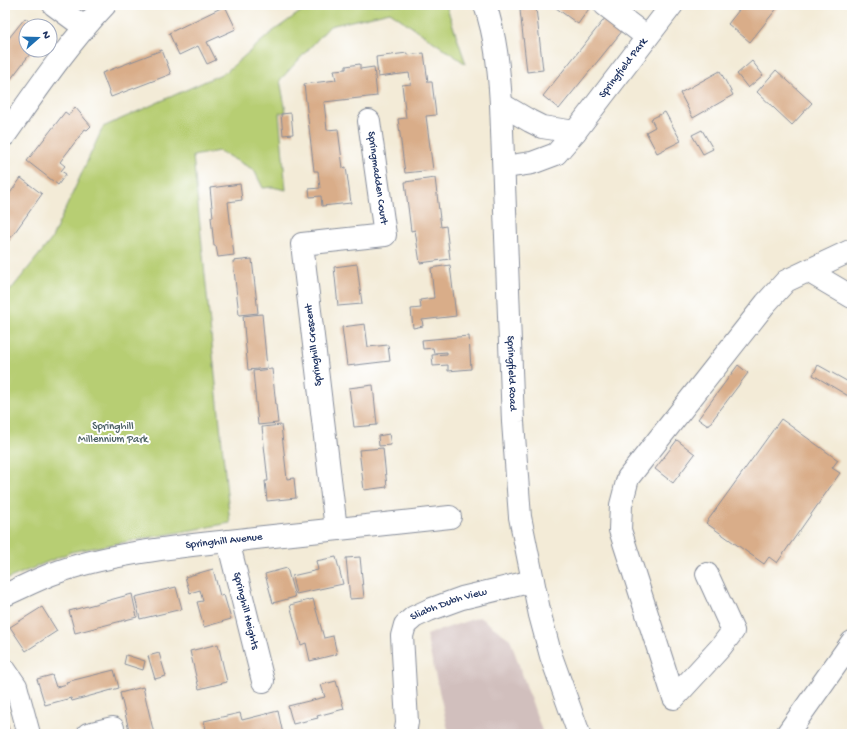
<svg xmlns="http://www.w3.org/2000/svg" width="857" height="739" viewBox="0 0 857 739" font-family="'Gochi Hand',sans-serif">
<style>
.industrial{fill:#d1bfbd}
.green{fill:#b7ce73;stroke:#697e68}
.building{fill:#d9ad89}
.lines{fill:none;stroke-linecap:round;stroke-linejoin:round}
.minor-casing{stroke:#878d9a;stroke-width:24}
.highway-casing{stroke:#878d9a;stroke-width:24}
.minor{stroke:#fff;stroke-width:22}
.highway{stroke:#fff;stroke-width:22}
.labels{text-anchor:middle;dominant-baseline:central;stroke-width:4;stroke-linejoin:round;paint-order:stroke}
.street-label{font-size:11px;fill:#1b2f5e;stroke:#fff}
.park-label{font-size:11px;fill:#4a5f64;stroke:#fff}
</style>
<rect width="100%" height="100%" fill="#fff"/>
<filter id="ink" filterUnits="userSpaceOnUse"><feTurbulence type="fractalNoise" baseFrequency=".025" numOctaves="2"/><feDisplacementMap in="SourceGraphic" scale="8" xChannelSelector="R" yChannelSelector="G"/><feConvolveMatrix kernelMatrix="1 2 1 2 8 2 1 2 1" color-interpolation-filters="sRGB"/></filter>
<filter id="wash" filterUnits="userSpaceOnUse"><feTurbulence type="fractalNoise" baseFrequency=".012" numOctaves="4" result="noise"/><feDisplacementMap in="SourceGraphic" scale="16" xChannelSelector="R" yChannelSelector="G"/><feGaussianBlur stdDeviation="0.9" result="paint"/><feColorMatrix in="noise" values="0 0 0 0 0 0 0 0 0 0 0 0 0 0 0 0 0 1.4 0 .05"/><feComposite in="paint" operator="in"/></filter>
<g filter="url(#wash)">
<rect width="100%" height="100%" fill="#f3ebd7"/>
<path class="industrial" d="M479,617l31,22 33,95h-94l-23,-99z"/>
<path class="green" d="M310,5h136l20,59 -76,-52 -60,14 -50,54 6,32 -7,1 7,77 -14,-3 -9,1 -9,-18 -35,-19 -26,5 37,367 -159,29 -66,28v-283l46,-57 52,-113 123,-55 46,-40z"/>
<g id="blocks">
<g class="building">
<path d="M552,5h37l2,1 -13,18z"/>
<path d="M743,5h33l2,2 -28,35 -22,-18z"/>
<path d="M225,6l11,23 -29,13 9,18 -9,4 -9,-18 -19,9 -10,-22z"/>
<path d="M536,8l7,62 -16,2 -7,-62z"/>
<path d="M606,17l17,13 -64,79 -16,-13z"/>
<path d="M25,18l10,8h-9v24h7l-26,34 -2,-2v-39z"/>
<path d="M162,50l9,24 -60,23 -9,-24z"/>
<path d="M407,53v2l17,-2 4,29h4l4,33 -10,1 7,54 -28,3 -7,-54 8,-1 -4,-33 9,-1 -2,-11 -31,4 -2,-20z"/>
<path d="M752,61l11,14 -15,13 -11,-14z"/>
<path d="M360,64v5l14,-2 3,29 -53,6 3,28 11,-1 5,39 3,-1 5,36 -29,3 -1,-10 -11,1 -1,-8 11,-1 -2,-17h-4l-10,-87 32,-4 -2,-10 12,-1v-3z"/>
<path d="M776,70l36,33 -20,22 -35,-33z"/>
<path d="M720,71l13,24 -40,23 -13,-25z"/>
<path d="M75,107l16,19 -4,4 -2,-1 -25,33 5,4 -4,5 5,3 -8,11 -31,-24 38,-49 4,3z"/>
<path d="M665,112l16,29 -24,12 -11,-21 9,-5 -4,-8z"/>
<path d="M291,113l2,21 -10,1 -2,-21z"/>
<path d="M702,130l11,19 -10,5 -11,-19z"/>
<path d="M21,178l21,16 -37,52v-46z"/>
<path d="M435,178l6,49 5,-1 4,33 -30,4 -5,-33 -4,1 -6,-49z"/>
<path d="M240,184l2,16 -14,2 6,53 -16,2 -2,-11h-2l-3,-29h2l-3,-29z"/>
<path d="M252,259l6,54 -19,2 -6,-54z"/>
<path d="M357,264l5,40 -24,2 -4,-39z"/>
<path d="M450,265l6,51 -34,4 1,6 -10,2 -2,-19 10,-1 -1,-8 14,-2 -3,-30z"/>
<path d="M262,314l5,54 -19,2 -5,-54z"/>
<path d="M365,324l3,23 20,-2 2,16 -43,5 -5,-39z"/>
<path d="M469,336l2,33 -23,2v-6l-15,1 -1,-11 15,-1v-2l-13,1 -1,-5 -10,1 -1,-9z"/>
<path d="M738,365l10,8 -40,53 -10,-7z"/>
<path d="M818,365l34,19v10l-2,3 -37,-22z"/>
<path d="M272,369l6,54 -20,2 -5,-54z"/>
<path d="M373,385l4,40 -23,2 -5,-39z"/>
<path d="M781,419l57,41 -6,8 8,5 -63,90 -8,-6 -5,7 -58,-41z"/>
<path d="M281,425l6,54 7,-1 2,20 -29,3 -2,-20h3l-6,-54z"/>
<path d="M389,434l2,11 -12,1 -1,-10z"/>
<path d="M677,440l18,14 -22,29 -18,-14z"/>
<path d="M383,448l4,39 -23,3 -5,-40z"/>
<path d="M336,557l7,27 -47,10 -4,-18 26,-6 -2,-9z"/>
<path d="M360,557l4,41 -14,1 -4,-41z"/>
<path d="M287,568l8,29 -22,6 -8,-29z"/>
<path d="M213,569l7,27 4,-1 7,24 -27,8 -7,-25 6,-1 -3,-11 -10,3 -5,-16z"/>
<path d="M176,587l6,22 -42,10 -5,-22z"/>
<path d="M132,594l5,23 -62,16 -6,-22z"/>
<path d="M313,599l11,39 9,-2 4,18 -27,7 -4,-18 -5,2 -11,-40z"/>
<path d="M42,607l15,24 -31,20 -16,-24z"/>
<path d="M218,644l9,38 -28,7 -9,-38z"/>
<path d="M159,653l7,23 -11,3 -7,-23z"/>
<path d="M126,655l19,6 -2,9 -19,-6z"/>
<path d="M114,670l5,18 -47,13 -1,-3 -26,7 -8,-26 15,-4 4,12 11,-3 -1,-2z"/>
<path d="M336,681l8,28 -27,7 1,2 -25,6 -5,-18 37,-9 -4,-12z"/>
<path d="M143,687l11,47h-24l-10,-41z"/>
<path d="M278,711l5,23h-16l-1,-3 -11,3h-48l-3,-13 36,-8 2,7z"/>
<path d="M5,722h2l3,12h-5z"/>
</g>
</g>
</g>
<g filter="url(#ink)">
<use href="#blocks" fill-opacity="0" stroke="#878d9a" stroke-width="1"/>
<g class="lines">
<defs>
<g id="minor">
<path d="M54,5l30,22"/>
<path d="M605,5l42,32"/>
<path d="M501,104l29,17 12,6 33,5"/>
<path d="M5,135c32,-45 62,-90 100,-130"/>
<path id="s1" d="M504,167l28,-4 24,-9 19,-22 97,-127"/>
<path d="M808,271l44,26"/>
<path d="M336,529l-34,-285 83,-9 -16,-114"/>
<path id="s2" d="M228,541l35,140"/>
<path d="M707,574l26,57 -13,17 -46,50 -54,-168 1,-25 7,-27 138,-175 20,-22 66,-31"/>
<path id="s3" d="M5,595c16,-7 31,-15 47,-21 62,-23 137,-28 203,-36 65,-7 130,-14 195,-21"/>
<path d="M5,670l11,16 13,48"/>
<path d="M88,734l25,-6"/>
<path id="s4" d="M405,734l2,-12 -5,-86 3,-11 9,-8 15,-7 33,-12 71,-17"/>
<path d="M787,734l65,-92"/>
</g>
<g id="highway">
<path id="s5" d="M485,5c11,32 14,65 16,99l12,318 7,95 20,98 11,41 28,78"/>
</g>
</defs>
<use href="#minor" class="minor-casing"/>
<use href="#highway" class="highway-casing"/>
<use href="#minor" class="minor"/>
<use href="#highway" class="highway"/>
</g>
</g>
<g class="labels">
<g class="street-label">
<text stroke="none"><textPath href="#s1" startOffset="163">Springfield Park</textPath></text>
<text transform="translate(377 178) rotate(82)">Springmadden Court</text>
<text transform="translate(314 345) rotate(-97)">Springhill Crescent</text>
<text stroke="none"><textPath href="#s5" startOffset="370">Springfield Road</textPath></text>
<text stroke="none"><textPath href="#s3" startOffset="227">Springhill Avenue</textPath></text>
<text stroke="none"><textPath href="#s4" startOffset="159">Sliabh Dubh View</textPath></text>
<text stroke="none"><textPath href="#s2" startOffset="72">Springhill Heights</textPath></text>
</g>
<g class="park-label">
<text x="113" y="427">Springhill<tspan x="113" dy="13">Millennium Park</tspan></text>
</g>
</g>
<rect width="857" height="739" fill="none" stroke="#fff" stroke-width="20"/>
<g transform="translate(38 38) rotate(70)"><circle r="19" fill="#ffffff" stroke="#a4acbf"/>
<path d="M0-3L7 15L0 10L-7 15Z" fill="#1f6fb2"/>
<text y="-6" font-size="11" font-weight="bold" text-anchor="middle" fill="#1b2f5e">N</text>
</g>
</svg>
